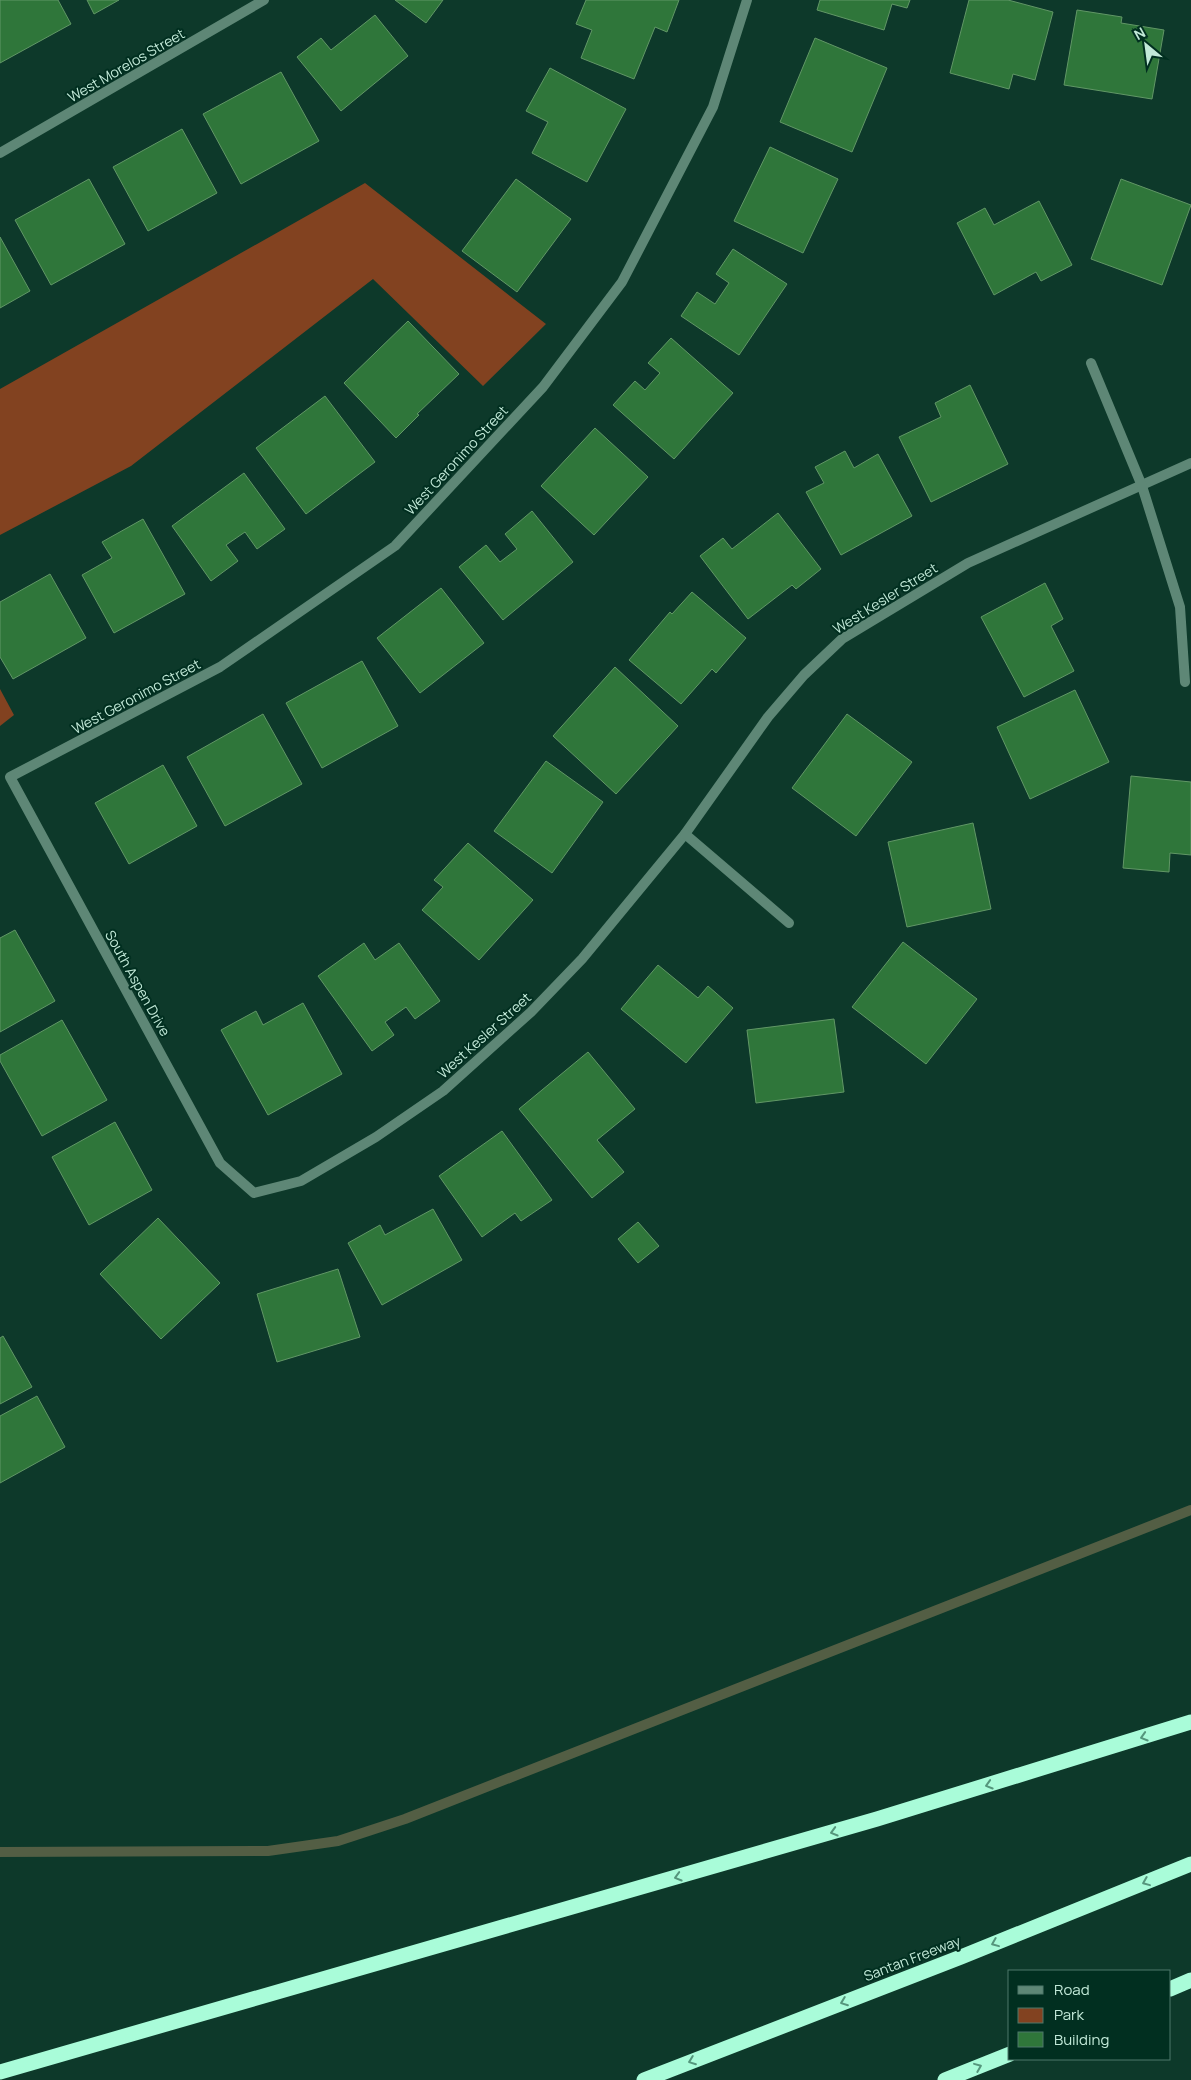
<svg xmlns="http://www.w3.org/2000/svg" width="1191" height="2080" viewBox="0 0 1191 2080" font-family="Manrope,sans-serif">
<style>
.green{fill:#824220}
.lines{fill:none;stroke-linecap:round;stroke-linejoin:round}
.stream{stroke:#535e44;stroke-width:10}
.building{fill:#2f763a;stroke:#619766}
.minor{stroke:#5e8776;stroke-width:10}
.motorway{stroke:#a9fcd9;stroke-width:15}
.oneway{stroke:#55967c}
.labels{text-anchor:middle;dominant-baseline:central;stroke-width:4;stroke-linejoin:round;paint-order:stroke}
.street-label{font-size:14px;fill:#c2e9d8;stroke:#012f20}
</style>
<rect width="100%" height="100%" fill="#0d392a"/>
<g class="green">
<path d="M365,183l181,141 -63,62 -110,-107 -242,187 -131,69v-146z"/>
<path d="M0,689l14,26 -14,11z"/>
</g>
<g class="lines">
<path class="stream" d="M0,1852l268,-1 70,-10 67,-22 786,-309"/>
</g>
<g class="building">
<path d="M0,0h58l13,24 -71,39z"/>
<path d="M87,0h32l-25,14z"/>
<path d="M395,0h48l-17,23z"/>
<path d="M586,0h93l-12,32 -12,-5 -21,52 -53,-21 11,-28 -16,-6z"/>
<path d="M820,0h90l-3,8 -15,-4 -8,26 -67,-20z"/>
<path d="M969,0h39l45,12 -18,68 -22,-6 -4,15 -59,-16z"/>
<path d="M1077,10l45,7 -1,6 43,7 -12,69 -88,-14z"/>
<path d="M375,15l33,41 -67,55 -44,-54 24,-19 10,12z"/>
<path d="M815,38l72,30 -35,84 -72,-30z"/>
<path d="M550,68l76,41 -39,73 -55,-29 16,-31 -22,-11z"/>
<path d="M281,72l38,69 -78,43 -38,-70z"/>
<path d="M182,129l35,64 -69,38 -35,-64z"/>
<path d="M770,147l68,32 -35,74 -69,-32z"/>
<path d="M89,179l36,65 -74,41 -36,-65z"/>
<path d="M516,179l55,40 -54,73 -55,-41z"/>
<path d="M1121,179l70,26 -29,80 -71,-26z"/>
<path d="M1039,201l33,64 -31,16 -5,-9 -42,23 -37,-72 28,-15 9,17z"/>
<path d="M0,237l30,54 -30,17z"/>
<path d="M733,249l54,35 -48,71 -58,-39 16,-24 18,12 14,-21 -13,-9z"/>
<path d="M408,321l51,53 -42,40 2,1 -23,23 -52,-55z"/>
<path d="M671,338l62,55 -59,66 -61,-54 22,-24 10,9 15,-17 -12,-10z"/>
<path d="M970,385l38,79 -77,38 -32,-65 42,-20 -6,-14z"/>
<path d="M325,396l50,66 -69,52 -50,-66z"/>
<path d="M595,428l53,49 -54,58 -53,-49z"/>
<path d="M845,451l9,17 24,-14 34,62 -71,39 -35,-63 18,-9 -9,-16z"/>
<path d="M244,473l41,56 -28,20 -12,-17 -19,13 12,16 -27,20 -39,-55z"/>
<path d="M532,511l41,51 -70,58 -44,-53 27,-22 14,17 17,-13 -12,-15z"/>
<path d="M778,513l43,56 -25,20 -4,-4 -44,34 -48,-63 23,-18 9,11z"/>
<path d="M143,519l42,75 -71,39 -32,-58 30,-17 -10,-16z"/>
<path d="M50,574l36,64 -73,41 -13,-22v-55z"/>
<path d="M1045,583l18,36 -12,7 23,45 -50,26 -43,-80z"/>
<path d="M441,588l43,55 -64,50 -43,-55z"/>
<path d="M692,592l54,46 -30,35 -4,-4 -31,35 -52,-44 41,-48 2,2z"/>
<path d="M362,661l36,65 -76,42 -36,-65z"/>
<path d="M615,667l63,59 -62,68 -63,-58z"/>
<path d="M1075,690l34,72 -79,37 -33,-72z"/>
<path d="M263,714l39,70 -77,42 -38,-69z"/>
<path d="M847,714l65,48 -56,74 -64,-48z"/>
<path d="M546,761l57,41 -51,71 -58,-42z"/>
<path d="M163,765l34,61 -68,38 -34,-61z"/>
<path d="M1131,776l60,6v73l-21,-2 -1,19 -46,-4z"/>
<path d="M973,823l18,86 -84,18 -19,-85z"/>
<path d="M468,843l65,57 -54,60 -57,-50 21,-23 -9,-7z"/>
<path d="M15,930l40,71 -55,31v-94z"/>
<path d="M903,942l74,57 -51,65 -74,-57z"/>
<path d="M364,943l11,17 24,-17 41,58 -25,18 -9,-12 -21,15 9,13 -22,16 -54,-75z"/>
<path d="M658,965l40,33 10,-12 25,22 -47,55 -65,-54z"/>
<path d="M303,1003l39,71 -74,41 -47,-85 35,-19 7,14z"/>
<path d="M834,1019l10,73 -88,11 -9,-73z"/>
<path d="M62,1020l45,80 -65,36 -42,-75v-6z"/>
<path d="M588,1052l47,57 -38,31 27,32 -32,26 -73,-89z"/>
<path d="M115,1122l37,68 -63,35 -37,-68z"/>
<path d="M502,1131l50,69 -31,21 -6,-8 -33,24 -43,-61z"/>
<path d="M433,1209l29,51 -80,45 -34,-62 32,-18 5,10z"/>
<path d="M158,1218l62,65 -59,56 -61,-65z"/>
<path d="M638,1222l21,24 -21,17 -20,-24z"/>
<path d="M338,1269l22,68 -83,25 -20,-68z"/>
<path d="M3,1336l29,51 -32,17v-66z"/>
<path d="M37,1396l28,51 -65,36v-67z"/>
</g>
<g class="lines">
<g class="minor">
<path d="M747,0l-34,107 -91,175 -79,105 -148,159 -175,121 -210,110 210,386 34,30 47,-12 75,-44 67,-46 88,-79 51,-53 103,-125 83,-117 36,-42 38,-36 126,-76 223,-100"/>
<path d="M0,153l264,-153"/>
<path d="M1091,363l51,123 38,121 5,75"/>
<path d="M685,834l104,89"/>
</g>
<g class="motorway">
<path d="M1170,1989l21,-9"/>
<path d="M0,2072l877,-253 314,-97"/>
<path d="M644,2080l317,-123 230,-93"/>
<path d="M945,2080l65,-26"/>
</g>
</g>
<defs><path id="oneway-chevron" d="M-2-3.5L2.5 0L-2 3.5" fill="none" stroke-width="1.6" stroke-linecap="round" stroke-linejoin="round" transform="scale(1.25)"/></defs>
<g class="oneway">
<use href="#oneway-chevron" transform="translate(1144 1737) rotate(163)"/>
<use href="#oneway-chevron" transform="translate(989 1785) rotate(163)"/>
<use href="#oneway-chevron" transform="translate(834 1832) rotate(164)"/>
<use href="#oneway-chevron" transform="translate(678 1877) rotate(164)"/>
<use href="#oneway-chevron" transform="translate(1146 1882) rotate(158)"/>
<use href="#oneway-chevron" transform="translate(995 1943) rotate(158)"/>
<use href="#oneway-chevron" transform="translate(844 2002) rotate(159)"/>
<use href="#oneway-chevron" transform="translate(692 2061) rotate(159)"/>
<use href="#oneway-chevron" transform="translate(978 2067) rotate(-22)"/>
</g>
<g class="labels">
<g class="street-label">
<text transform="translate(126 65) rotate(-30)">West Morelos Street</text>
<text transform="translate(456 460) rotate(-47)">West Geronimo Street</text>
<text transform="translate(885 598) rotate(-32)">West Kesler Street</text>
<text transform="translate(136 696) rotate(-28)">West Geronimo Street</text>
<text transform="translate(138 983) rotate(61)">South Aspen Drive</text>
<text transform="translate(484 1035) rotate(-42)">West Kesler Street</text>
<text transform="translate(912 1958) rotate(-21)">Santan Freeway</text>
</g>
</g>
<rect x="1008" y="1970" width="162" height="90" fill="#012f20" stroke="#4e796a"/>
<rect x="1018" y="1986" width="25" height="8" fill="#5e8776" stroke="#4e796a"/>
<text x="1054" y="1995" font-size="15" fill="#c2e9d8">Road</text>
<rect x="1018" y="2008" width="25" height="15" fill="#824220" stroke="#4e796a"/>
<text x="1054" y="2020" font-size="15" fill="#c2e9d8">Park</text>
<rect x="1018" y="2032" width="25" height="15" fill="#2f763a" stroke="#4e796a"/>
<text x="1054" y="2045" font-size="15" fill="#c2e9d8">Building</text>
<g transform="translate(1146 45) rotate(331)" stroke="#012f20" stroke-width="4" paint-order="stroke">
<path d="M0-4L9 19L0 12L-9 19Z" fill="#c2e9d8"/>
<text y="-8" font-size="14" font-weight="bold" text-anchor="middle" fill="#c2e9d8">N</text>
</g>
</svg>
